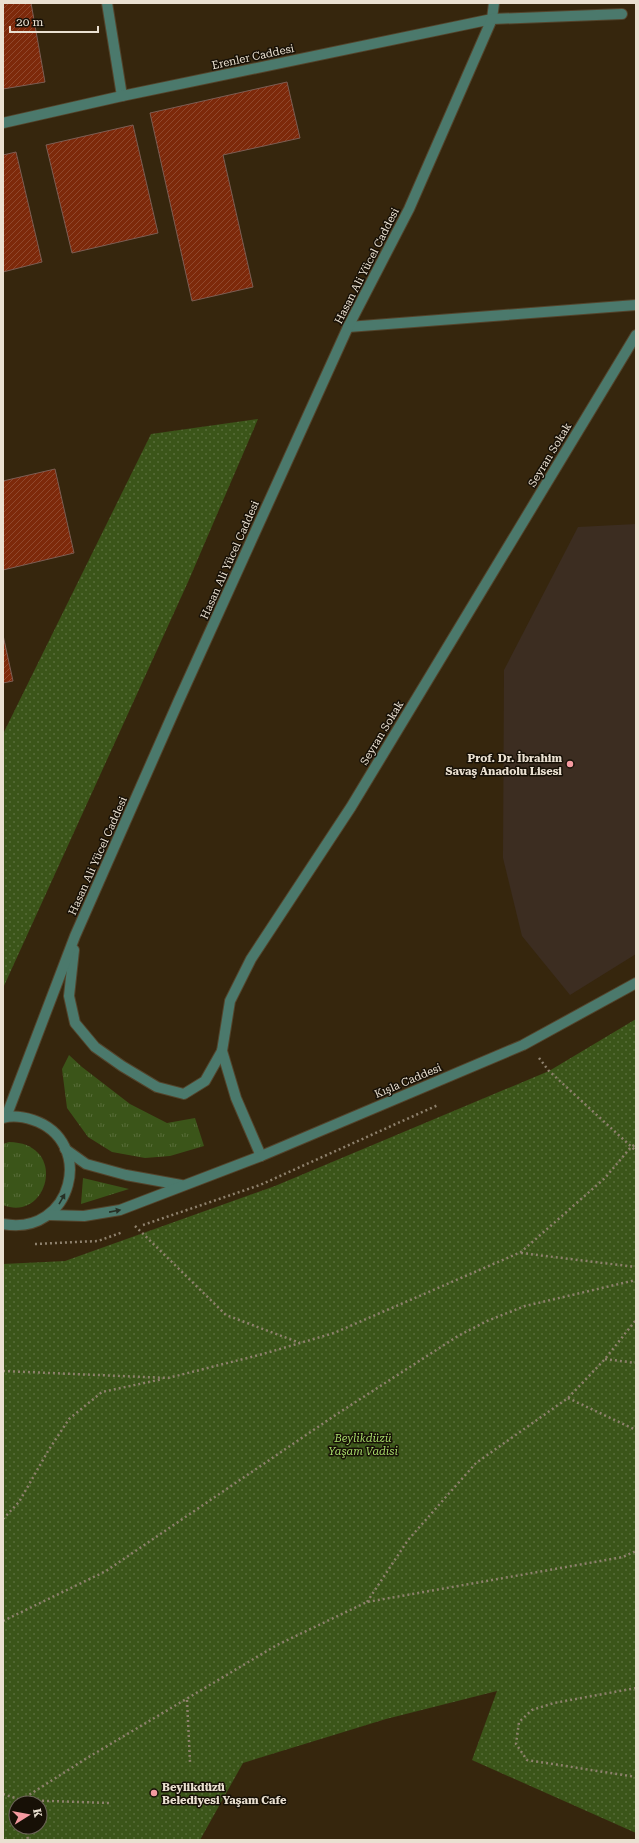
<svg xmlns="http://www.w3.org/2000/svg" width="639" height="1843" viewBox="0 0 639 1843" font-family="'Roboto Serif',serif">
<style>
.education{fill:#3c2d21}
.grass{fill:url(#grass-tufts)}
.park{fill:url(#park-dots);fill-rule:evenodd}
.building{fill:url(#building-hatch);stroke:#7c5d53}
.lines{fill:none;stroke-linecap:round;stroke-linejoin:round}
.minor-casing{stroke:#53442c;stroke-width:12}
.path{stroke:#8e816d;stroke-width:2.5;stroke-dasharray:2 3;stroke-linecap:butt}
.minor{stroke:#4b796c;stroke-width:10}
.oneway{fill:#273025}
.poi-dot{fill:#f49aa0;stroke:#171006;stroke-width:1.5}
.labels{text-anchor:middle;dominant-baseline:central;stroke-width:3;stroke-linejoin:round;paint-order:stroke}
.street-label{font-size:11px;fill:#eae0d1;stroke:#171006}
.poi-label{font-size:11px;font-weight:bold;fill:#eae0d1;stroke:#171006;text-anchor:end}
.park-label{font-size:11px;font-style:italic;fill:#a7db6a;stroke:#171006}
</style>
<defs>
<pattern id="grass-tufts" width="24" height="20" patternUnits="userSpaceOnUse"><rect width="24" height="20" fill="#3b5519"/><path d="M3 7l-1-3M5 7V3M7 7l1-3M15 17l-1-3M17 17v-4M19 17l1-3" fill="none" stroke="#586d39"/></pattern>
<pattern id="park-dots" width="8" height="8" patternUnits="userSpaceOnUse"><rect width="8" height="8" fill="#3b5519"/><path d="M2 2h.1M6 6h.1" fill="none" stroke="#586d39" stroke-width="1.8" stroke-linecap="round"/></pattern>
<pattern id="building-hatch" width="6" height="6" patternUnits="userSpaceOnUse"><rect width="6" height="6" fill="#7d290a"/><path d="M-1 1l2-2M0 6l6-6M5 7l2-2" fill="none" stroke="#90482d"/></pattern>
</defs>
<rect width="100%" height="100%" fill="#36260d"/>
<path class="education" d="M636,524v430l-66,41 -48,-59 -19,-78 1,-188 74,-143z"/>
<g class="grass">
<path d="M69,1055l13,12 48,37 37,19 28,-5 9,28 -34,10 -25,2 -33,-6 -24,-15 -21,-29 -5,-39z"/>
<path d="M9,1142c60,1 39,81 -6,63v-61z"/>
<path d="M83,1178l46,11 -48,15z"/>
</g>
<g class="park">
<path d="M258,419l-70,163 -185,406v-254l148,-300z"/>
<path d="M636,1019v814l-164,-73 25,-69 -111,28 -143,44 -43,77h-197v-576l62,-3 210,-75 274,-115zM16,1803h24v24h-24z"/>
</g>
<g class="building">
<path d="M3,3h28l14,79 -42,7z"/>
<path d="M287,82l13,56 -77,17 30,132 -61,14 -42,-188z"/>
<path d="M133,125l25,108 -86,20 -26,-108z"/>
<path d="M16,152l26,110 -39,10v-117z"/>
<path d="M55,469l19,84 -71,17v-89z"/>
<path d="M3,635l10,46 -10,2z"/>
</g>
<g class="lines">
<defs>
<g id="minor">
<path d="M107,3l15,93"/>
<path d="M3,123l119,-27 370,-77 2,-16"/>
<path d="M348,327l288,-22"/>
<path d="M74,950l-5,46 6,27 20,24 27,19 35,21 27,7 21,-13 17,-30"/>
<path d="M6,1117l69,-181 104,-236 169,-373 61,-118 83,-190 130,-5"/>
<path d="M3,1118c10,-3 21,-1 30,2 63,21 40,117 -30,104"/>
<path d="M65,1149l21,15 40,11 55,10"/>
<path d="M261,1156l-25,-58 -14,-47 8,-50 21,-42 100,-152 285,-472"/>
<path d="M49,1215l35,1 36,-6 141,-54 262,-111 113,-62"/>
</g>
</defs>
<use href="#minor" class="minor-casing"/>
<g class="path">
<path d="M539,1058l10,13 87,80"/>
<path d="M143,1225l117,-40 178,-80"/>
<path d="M135,1226l91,89 74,28"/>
<path d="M35,1244l63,-3 25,-9"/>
<path d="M521,1253l115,14"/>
<path d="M605,1359l31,4"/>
<path d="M3,1371l165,7 95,-24 71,-21 187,-81 84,-74 26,-31 5,-3"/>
<path d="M568,1398l68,32"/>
<path d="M3,1519l16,-17 29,-51 21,-32 33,-27 61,-13"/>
<path d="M367,1602l41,-62 68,-77 92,-65 37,-39 31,-39"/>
<path d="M3,1621l103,-50 231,-157 121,-78 29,-15 38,-15 111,-26"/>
<path d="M636,1688l-82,15 -22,7 -13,12 -3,22 11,16 109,17"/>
<path d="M187,1700l3,62"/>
<path d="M3,1794l18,6 88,3"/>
<path d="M21,1800l66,-42 190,-113 90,-43 256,-45 13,-6"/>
<path d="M26,1827l2,13"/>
</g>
<use href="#minor" class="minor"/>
</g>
<defs><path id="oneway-solid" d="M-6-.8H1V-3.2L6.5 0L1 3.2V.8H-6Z"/></defs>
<g class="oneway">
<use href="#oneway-solid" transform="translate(62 1199) rotate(-60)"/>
<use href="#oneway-solid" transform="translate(115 1211) rotate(-11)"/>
</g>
<g class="poi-dot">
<circle cx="570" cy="764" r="4"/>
<circle cx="154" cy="1793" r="4"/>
</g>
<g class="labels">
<g class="street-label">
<text transform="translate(253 57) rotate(-12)">Erenler Caddesi</text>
<text transform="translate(367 266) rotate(-63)">Hasan Ali Yücel Caddesi</text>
<text transform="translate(550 455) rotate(-59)">Seyran Sokak</text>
<text transform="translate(230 560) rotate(-66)">Hasan Ali Yücel Caddesi</text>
<text transform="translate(382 733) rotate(-59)">Seyran Sokak</text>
<text transform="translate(98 856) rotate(-66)">Hasan Ali Yücel Caddesi</text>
<text transform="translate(408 1081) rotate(-23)">Kışla Caddesi</text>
</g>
<g class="poi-label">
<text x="562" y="758">Prof. Dr. İbrahim<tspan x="562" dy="13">Savaş Anadolu Lisesi</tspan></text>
<text x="162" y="1787" text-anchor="start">Beylikdüzü<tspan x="162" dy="13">Belediyesi Yaşam Cafe</tspan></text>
</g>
<g class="park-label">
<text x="363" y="1438">Beylikdüzü<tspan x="363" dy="13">Yaşam Vadisi</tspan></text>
</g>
</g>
<rect width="639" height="1843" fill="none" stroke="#eae0d1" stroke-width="8"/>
<g transform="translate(28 1815) rotate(79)"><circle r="19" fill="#171006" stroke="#6b6357"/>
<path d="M0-3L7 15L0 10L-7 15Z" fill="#f49aa0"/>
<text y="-6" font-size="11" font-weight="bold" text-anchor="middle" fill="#eae0d1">K</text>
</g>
<path d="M10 26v6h88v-6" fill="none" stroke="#eae0d1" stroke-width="2"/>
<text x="16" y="26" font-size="12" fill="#eae0d1" stroke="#171006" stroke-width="3" paint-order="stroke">20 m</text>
</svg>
